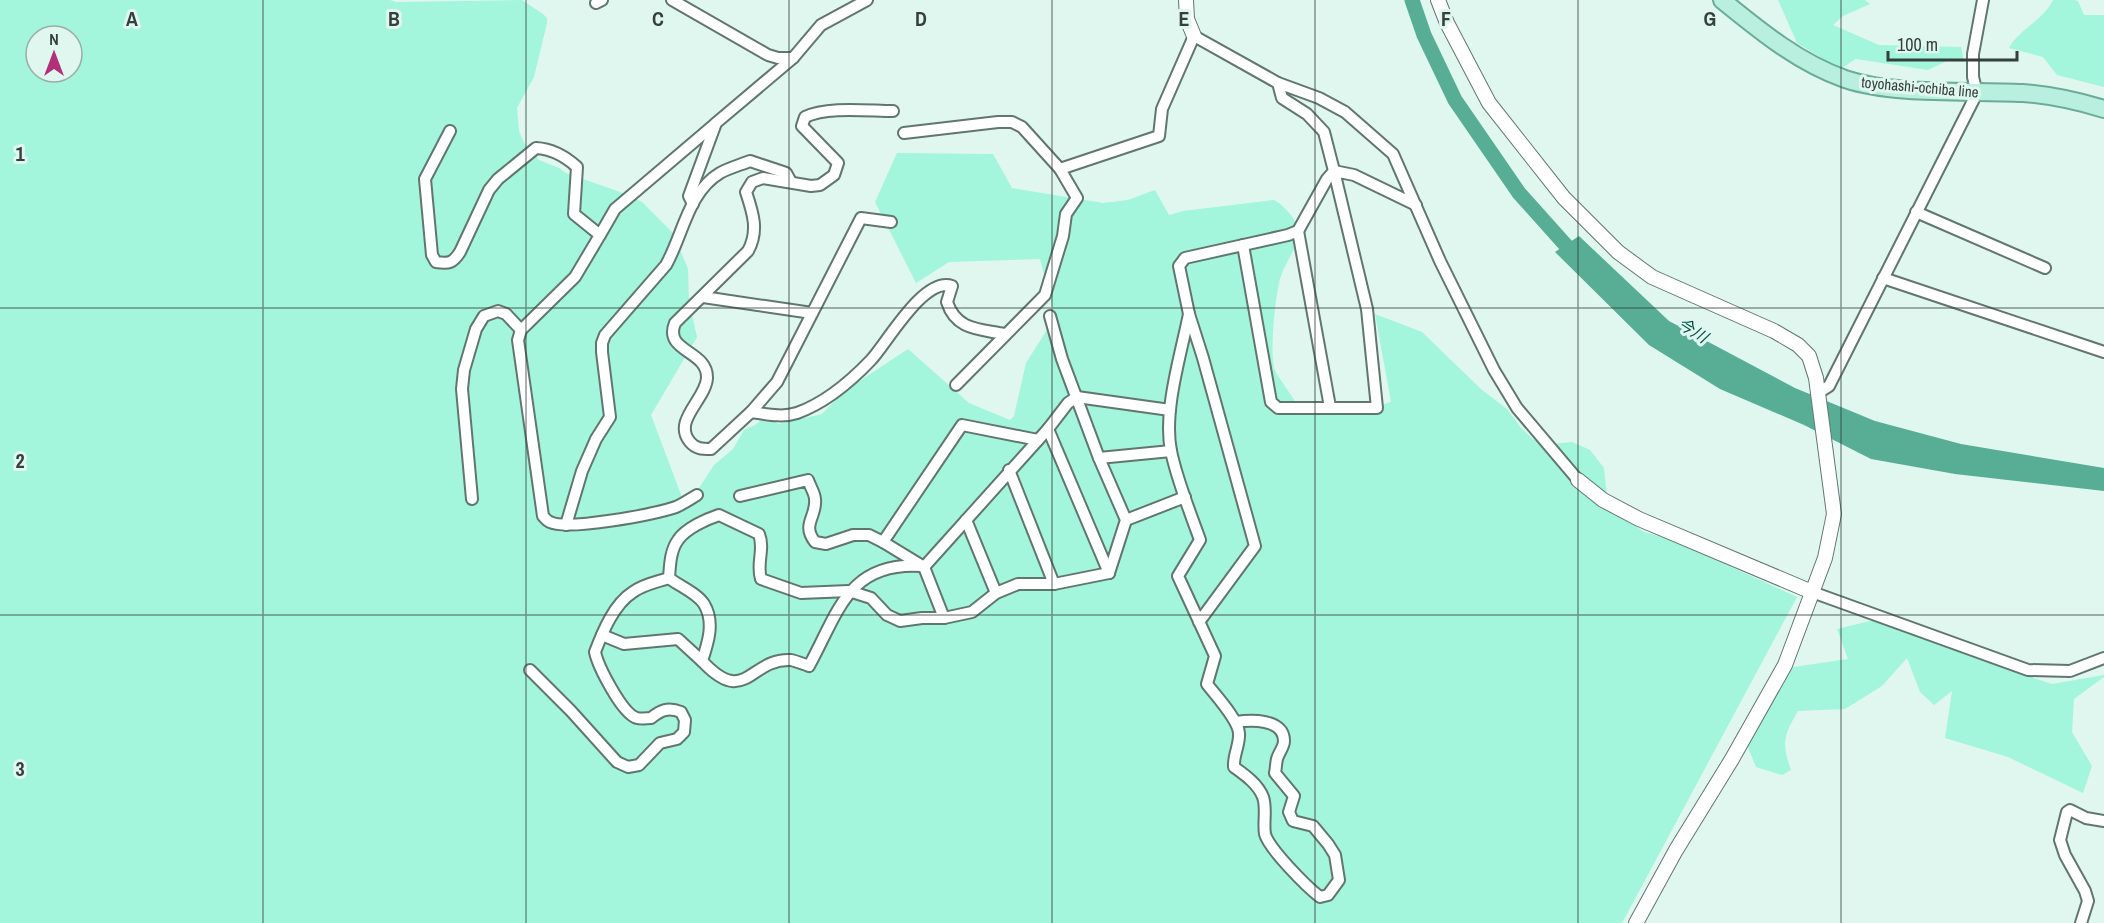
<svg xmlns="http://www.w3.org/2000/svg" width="2104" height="923" viewBox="0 0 2104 923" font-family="'Archivo Narrow','Noto Sans JP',sans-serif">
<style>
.green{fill:#a3f5db;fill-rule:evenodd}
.water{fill:#58ad95}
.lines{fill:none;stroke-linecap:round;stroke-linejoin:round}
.river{stroke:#58ad95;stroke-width:15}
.minor-casing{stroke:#61766f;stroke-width:14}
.tertiary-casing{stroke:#61766f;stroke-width:16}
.primary-casing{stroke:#6bab97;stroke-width:20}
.minor{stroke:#fff;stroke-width:10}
.tertiary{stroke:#fff;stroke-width:14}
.primary{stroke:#b8efdf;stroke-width:16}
.grid{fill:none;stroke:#353f3b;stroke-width:1.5;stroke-opacity:0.55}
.labels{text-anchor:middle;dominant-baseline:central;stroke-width:6;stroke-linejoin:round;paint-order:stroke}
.street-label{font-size:15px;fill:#353f3b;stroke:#dff7ef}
.water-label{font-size:16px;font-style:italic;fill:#045040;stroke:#dff7ef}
.grid-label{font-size:20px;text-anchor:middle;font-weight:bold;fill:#353f3b;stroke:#dff7ef;stroke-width:6;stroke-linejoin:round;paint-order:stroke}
</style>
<rect width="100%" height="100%" fill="#dff7ef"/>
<g class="green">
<path d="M0,0h390l6,2 126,-2 21,14 4,4v5l-13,54 -17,31 2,23 5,12 15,17 20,8 7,5 57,20 19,9 31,31 15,36 1,32 8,36 -46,78 35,93 28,-43 19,-16 11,-19 11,-5 10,-8 14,7 43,-10 21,-22 65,-43 61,54 41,17 4,-4 12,-53 29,-46 -15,-58 -91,3 -33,21 -41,-81 22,-49 96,1 19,34 91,15 25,-3 27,-10 14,25 14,-4 91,-11c9,5 22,18 23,28 3,18 -11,32 -16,48 -6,17 -11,75 -7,92 1,5 21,32 25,39l72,1 20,-6 -16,-88 47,18 60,58 25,19 14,19 12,11 11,6 28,-3 18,8 14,18 3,30 18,20 19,14 26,7 127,58 -175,326h-1622zM36,36h36v36h-36z"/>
<path d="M1778,0h87l5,4 -27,12 -10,9 46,20 82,2 3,15 -15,-2 -21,10 -72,-11 -16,10 -43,-26z"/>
<path d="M2053,0h22l3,1 6,14h20v72l-47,-12 -14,-18 -34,-9c11,-20 34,-27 44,-48z"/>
<path d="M1878,619l122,48 52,17 52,-9v2l-30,22 -2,33 20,34 -9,27 -75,-36 -63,-19 7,-47 -18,14 -14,-13 -13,-34 -25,28 -37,23 -47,2c-14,24 -17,31 -7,59l-9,5 -26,-8 -9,-22 46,-78 55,-8 -11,-30z"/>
</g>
<path class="water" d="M1579,236l90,85 126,67 80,33 86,23 143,24v23l-149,-17 -84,-15 -67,-34 -84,-36 -71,-44 -94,-93z"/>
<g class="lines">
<path class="river" d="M1412,0l12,35 31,65 64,93 60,67"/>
<defs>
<g id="minor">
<path d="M672,0l96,55 10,3h15"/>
<path d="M596,3l6,-3"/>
<path d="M450,131l-25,48 7,76 4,7c13,2 17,1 24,-10l29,-62 9,-11 38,-31c17,1 29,8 41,19l-3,47 26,21 -25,42 -54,53 -3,10 25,176c2,2 4,5 7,6 18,9 105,-8 126,-15 7,-3 14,-8 21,-12"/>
<path d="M904,133l94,-11h14l10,5 38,42 17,29 -11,16 -3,22 -18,59 -89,90"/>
<path d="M1060,169l99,-33 3,-27 32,-73 84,47 41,15 26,14 48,42 47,107 54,109 23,38 61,72"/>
<path d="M693,204l-4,-8 27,-73 77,-65 28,-33 46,-25"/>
<path d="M1916,212l129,56"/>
<path d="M891,222l-30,-4 -84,164 -26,30 -40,37c-9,0 -15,0 -21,-7 -18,-21 16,-43 17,-64 1,-28 -44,-26 -32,-55l73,-72c11,-20 5,-38 -2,-59l6,-10 11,-4 48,8 9,-1 14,-10 4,-12 -36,-37 3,-9c22,-11 64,-6 88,-6"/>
<path d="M1298,231l32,176"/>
<path d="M600,235l15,-26 100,-85"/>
<path d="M1243,245l28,157 7,6h99l-10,-99 -33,-138 20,4 62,30"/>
<path d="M1883,278l221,74"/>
<path d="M703,297l109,16"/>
<path d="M1189,314c-8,40 -26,97 -18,137 6,29 19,61 29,89l-22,36 37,80 -8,28c9,12 31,35 32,49 1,12 -6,22 -5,34 11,8 24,17 29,30 4,11 0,26 2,37 4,15 42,53 55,63l8,-2 11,-15 -4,-25 -7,-11 -15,-18 -20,-5 -4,-9 5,-16 -19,-23c1,-5 1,-10 2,-14 2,-7 7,-12 7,-18 0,-23 -34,-21 -48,-19"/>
<path d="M1050,316l12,43 37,99 27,62 -17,53"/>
<path d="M1818,393l11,-7 148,-293 -4,-16v-23l10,-54"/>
<path d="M751,412c15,2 31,6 46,1 28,-10 54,-32 74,-53 16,-17 53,-84 81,-74l-5,16c9,28 32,27 57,32"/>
<path d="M1048,429l61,144"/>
<path d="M1099,458l72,-7"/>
<path d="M1009,470l45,114"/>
<path d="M740,496l68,-16c2,6 7,14 7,19 2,18 -14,25 0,43l11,2 27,-9h16l14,7 41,25 20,51 28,-6 24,-19 22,-9h36l55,-11"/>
<path d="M472,499l-10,-110 2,-19 12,-41 8,-13 14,-5 8,3 15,16"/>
<path d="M966,520l30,73"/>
<path d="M1126,520l59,-23"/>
<path d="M566,525l16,-54 14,-32 14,-22 -8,-65v-9l3,-8 61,-70c17,-30 22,-73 54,-92 9,-5 20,-8 30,-12l36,12 5,9"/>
<path d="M883,542l79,-117 76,15"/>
<path d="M924,567l124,-138 20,-26 9,-6 93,13"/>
<path d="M669,578c10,8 28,15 35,26 11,18 4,39 -2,57 44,47 47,-3 89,-1 5,1 12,4 18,6 29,-53 39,-104 111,-100"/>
<path d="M669,578c1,-12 1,-27 9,-38 8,-12 29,-21 41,-25l40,19c6,15 -3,30 2,45l40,14 48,-2 22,7 16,17 13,6 22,-3h22"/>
<path d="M1812,592l216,78 42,1 34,-13"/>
<path d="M1199,622l56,-76 -52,-188 -14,-44 -10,-48 6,-8 103,-23 10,-4 29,-52 7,-8 -10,-39 -17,-18 -25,-16 -4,-15"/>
<path d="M602,635l22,9 54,-5 24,22"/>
<path d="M530,670l41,41 46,51 11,5 11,-2 21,-22 17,-4 7,-7 1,-12 -4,-8c-13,-5 -20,-2 -30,6 -4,0 -10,1 -14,0 -15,-4 -39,-52 -42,-66 8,-21 19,-48 38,-60 11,-8 24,-10 36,-14"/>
<path d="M2081,923l7,-22 -3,-10 -20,-36 -5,-15 7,-28 3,-2 16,8 18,3"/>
</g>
<g id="tertiary">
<path d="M1186,0l1,19 7,17"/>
<path d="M1438,0l9,23 42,80 75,95 54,54 34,25 122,54 24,14 11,11 7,22 18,136 -9,44 -40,107 -53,94 -56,91 -40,73"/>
<path d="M1578,480l25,20 36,19 173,73"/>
</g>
<path id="primary" d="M1722,0c38,31 77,63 123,79 50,17 125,11 178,14 28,2 55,8 81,16"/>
</defs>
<use href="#minor" class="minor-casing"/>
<use href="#tertiary" class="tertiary-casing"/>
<use href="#primary" class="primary-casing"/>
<use href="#minor" class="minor"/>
<use href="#tertiary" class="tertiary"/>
<use href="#primary" class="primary"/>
</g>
<path class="grid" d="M263,0v923M526,0v923M789,0v923M1052,0v923M1315,0v923M1578,0v923M1841,0v923M0,308h2104M0,615h2104"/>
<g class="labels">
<g class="street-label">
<text transform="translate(1920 87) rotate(5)">toyohashi-ochiba line</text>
</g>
<g class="water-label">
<text transform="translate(1693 330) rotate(32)">今川</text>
</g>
</g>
<g class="grid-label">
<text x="132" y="26">A</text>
<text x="394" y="26">B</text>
<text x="658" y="26">C</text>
<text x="921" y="26">D</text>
<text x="1184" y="26">E</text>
<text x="1446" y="26">F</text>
<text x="1710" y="26">G</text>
<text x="20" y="161">1</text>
<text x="20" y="468">2</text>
<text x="20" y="776">3</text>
</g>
<g transform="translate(54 54)"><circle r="28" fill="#dff7ef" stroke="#9bada7" stroke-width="1.5"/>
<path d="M0-4.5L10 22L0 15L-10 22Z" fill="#b22f79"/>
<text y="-9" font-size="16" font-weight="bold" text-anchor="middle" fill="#353f3b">N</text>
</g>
<path d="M1888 51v9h129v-9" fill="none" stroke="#353f3b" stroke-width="3"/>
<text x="1897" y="51" font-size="18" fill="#353f3b" stroke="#dff7ef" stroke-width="4.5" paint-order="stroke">100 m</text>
</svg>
